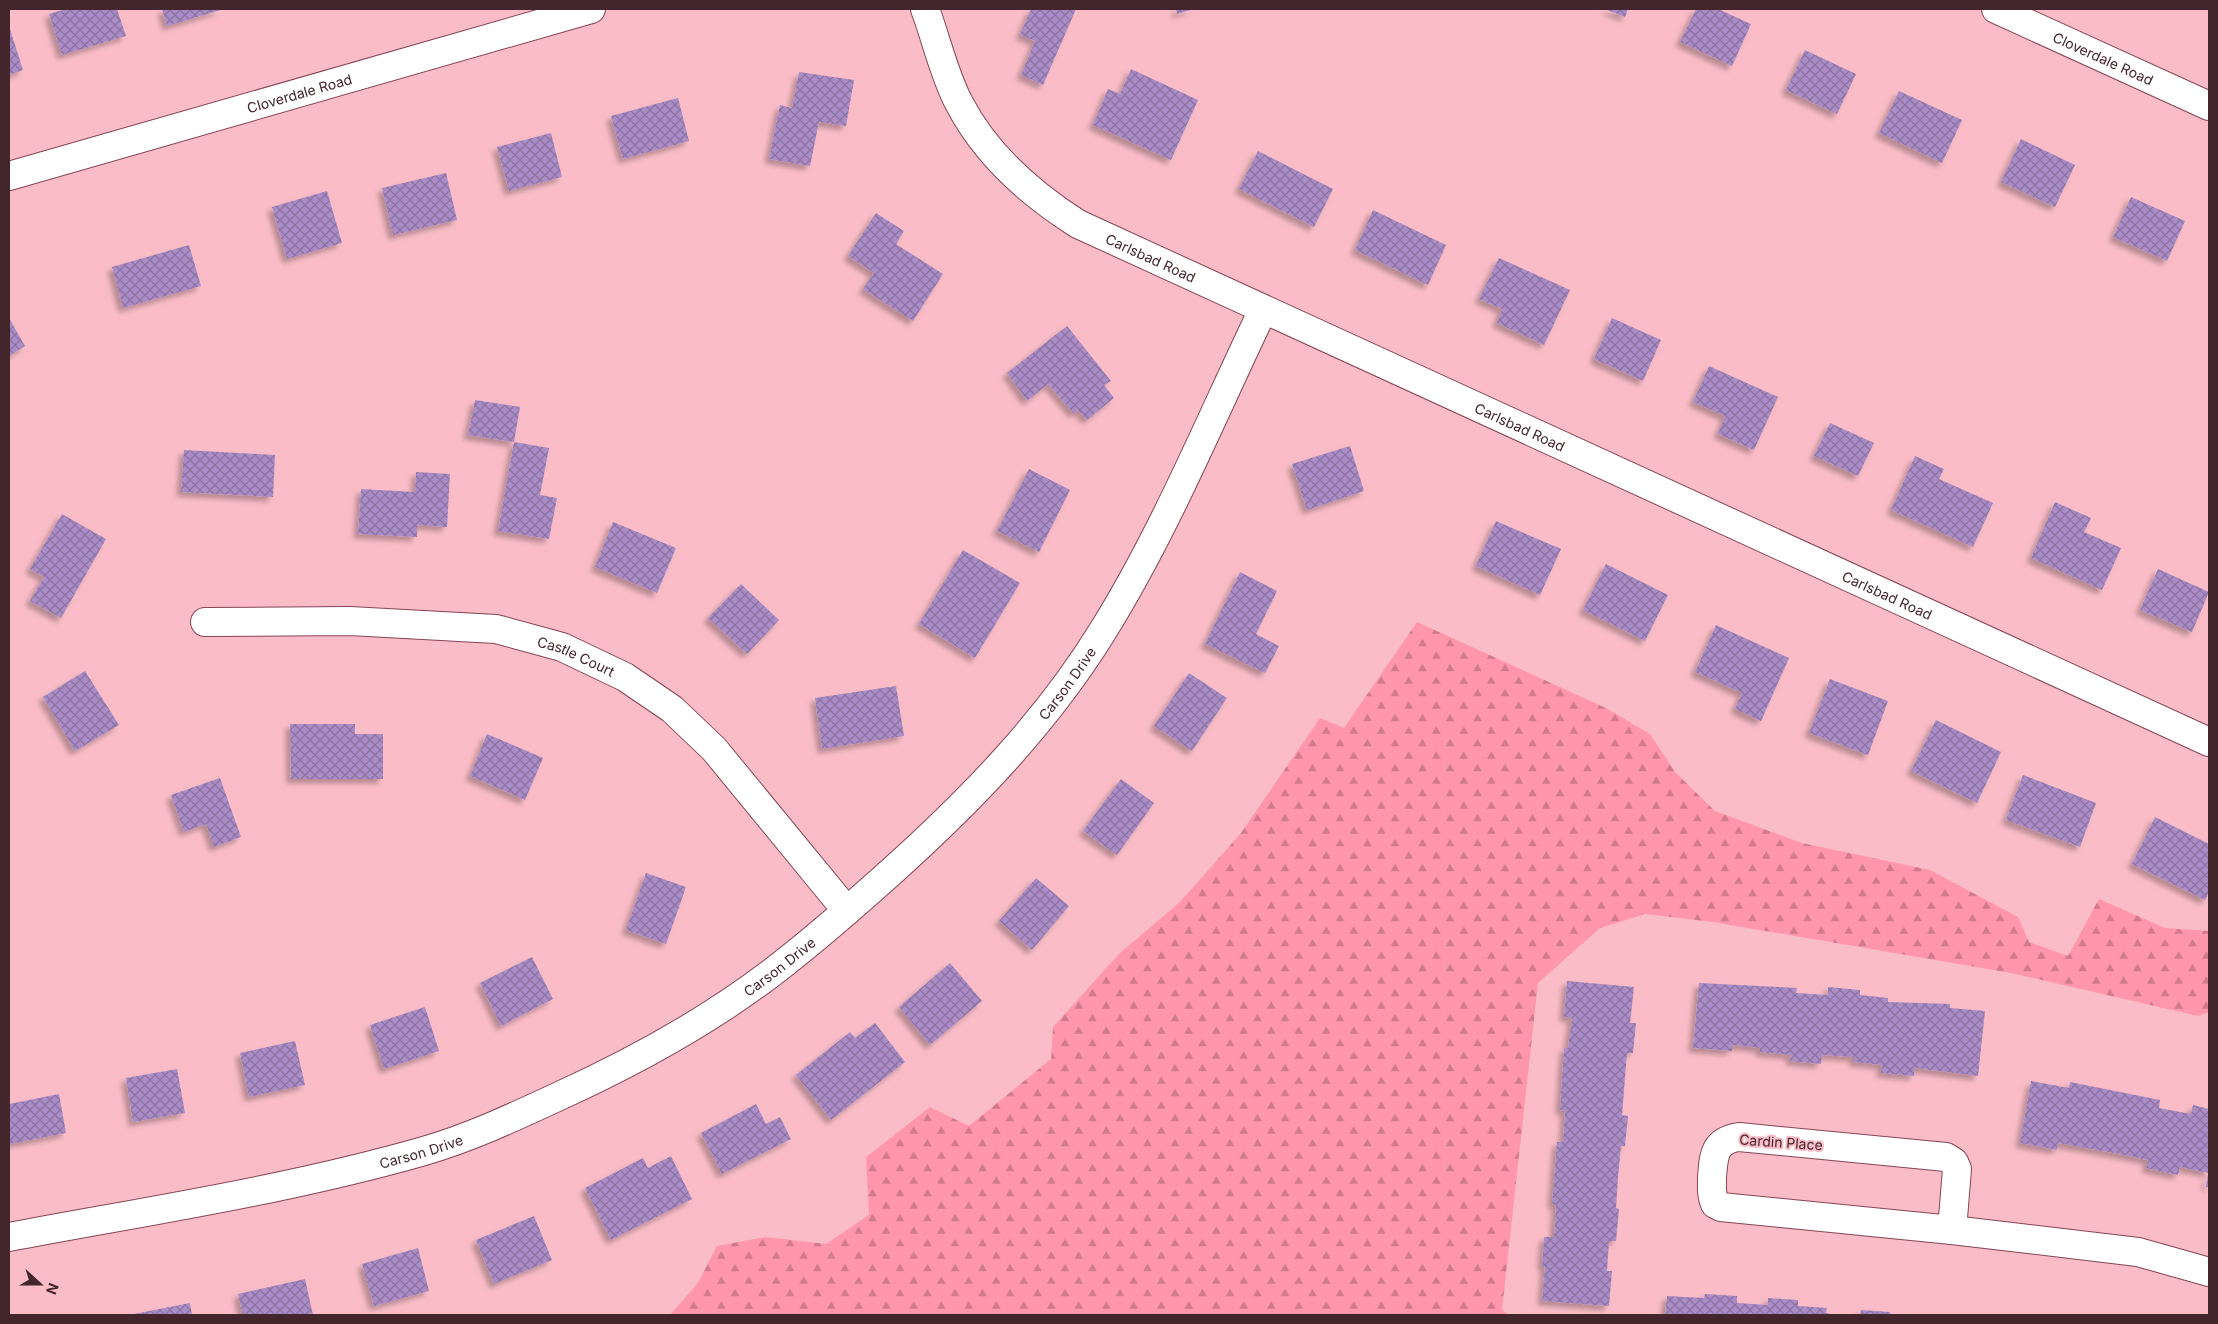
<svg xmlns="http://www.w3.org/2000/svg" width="2218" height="1324" viewBox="0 0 2218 1324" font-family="Inter,sans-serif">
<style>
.forest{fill:url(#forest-firs)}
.building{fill:url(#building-cross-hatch);filter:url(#shadow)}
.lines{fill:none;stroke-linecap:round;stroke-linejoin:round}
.minor-casing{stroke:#854553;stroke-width:30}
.minor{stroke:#fff;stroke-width:28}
.labels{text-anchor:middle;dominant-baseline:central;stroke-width:4;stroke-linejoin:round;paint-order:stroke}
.street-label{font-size:14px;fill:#43262c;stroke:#fabdc7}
</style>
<defs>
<pattern id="forest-firs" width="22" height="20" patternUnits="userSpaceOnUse" patternTransform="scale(1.25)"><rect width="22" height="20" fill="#ff96ac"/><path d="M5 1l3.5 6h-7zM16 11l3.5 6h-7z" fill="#d07a8c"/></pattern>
<pattern id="building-cross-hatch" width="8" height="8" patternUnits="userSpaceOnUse" patternTransform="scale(1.25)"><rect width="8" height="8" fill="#aa8dc7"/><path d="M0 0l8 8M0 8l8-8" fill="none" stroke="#8c73a2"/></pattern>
<filter id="shadow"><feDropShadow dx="-4.5" dy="4.5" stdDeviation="2.5" flood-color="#0004"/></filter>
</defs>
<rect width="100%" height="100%" fill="#fabdc7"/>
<path class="forest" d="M1417,622l189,86 44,26 25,38 40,39 87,32 128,27 88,47 11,25 39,14 31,-57 66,29 44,3v81l-11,4 -187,-43 -298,-51 -68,-8 -45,14 -62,55 -36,327 7,5h-839l28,-32 19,-37 49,-9 60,7 43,-29 -3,-58 64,-50 39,19 82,-67 2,-32 66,-73 62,-53 60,-68 79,-115 24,10z"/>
<g class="building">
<path d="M66,9h51l9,27 -64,19 -13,-41z"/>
<path d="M162,9h62l-57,17z"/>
<path d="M1031,9h45l-33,76 -22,-10 14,-34 -15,-6z"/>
<path d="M1176,9h18l-17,5z"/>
<path d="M1605,9h23l-3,8z"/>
<path d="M1696,9h22l33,15 -19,42 -52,-24z"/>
<path d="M9,26l14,44 -14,5z"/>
<path d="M1805,50l51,24 -19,40 -51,-24z"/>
<path d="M1131,69l67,31 -27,60 -78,-35 15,-36 12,5z"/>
<path d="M799,72l55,8 -8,46 -27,-4 -9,44 -41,-7 11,-54 12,3z"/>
<path d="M1899,91l63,29 -20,43 -63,-30z"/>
<path d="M678,98l11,43 -66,18 -12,-43z"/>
<path d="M551,133l11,44 -53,14 -12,-44z"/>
<path d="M2021,139l54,26 -20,42 -54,-25z"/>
<path d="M1258,151l75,38 -19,38 -75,-38z"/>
<path d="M446,173l11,47 -64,15 -11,-47z"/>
<path d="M327,191l15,52 -55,16 -15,-52z"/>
<path d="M2131,197l54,24 -18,40 -54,-24z"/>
<path d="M1373,210l73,35 -18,40 -73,-35z"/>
<path d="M876,213l28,18 -8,13 47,30 -30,47 -50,-32 11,-16 -26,-17z"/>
<path d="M189,245l12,41 -78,22 -11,-41z"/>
<path d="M1499,258l71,32 -26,55 -47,-22 5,-14 -23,-10z"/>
<path d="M9,318l16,28 -16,10z"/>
<path d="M1612,318l49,22 -18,41 -49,-22z"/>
<path d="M1067,326l44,55 -7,4 10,13 -27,22 -9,-10 -4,4 -26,-30 -21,17 -20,-28z"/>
<path d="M1709,366l69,31 -24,53 -36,-16 7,-18 -32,-14z"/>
<path d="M475,400l45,7 -6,35 -46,-7z"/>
<path d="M1830,423l44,20 -16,33 -44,-20z"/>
<path d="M514,442l35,6 -9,47 17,3 -8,41 -51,-8z"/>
<path d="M1350,446l14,45 -57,19 -15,-46z"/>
<path d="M184,450l91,5 -2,42 -92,-5z"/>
<path d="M1915,456l29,13 -5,10 54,24 -20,44 -82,-37z"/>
<path d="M1029,469l41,21 -31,62 -42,-21z"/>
<path d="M416,472l34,2 -3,53 -30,-2v12l-59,-3 3,-45 54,3z"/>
<path d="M2055,502l36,16 -7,14 37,16 -19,42 -71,-32z"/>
<path d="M62,514l44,25 -45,79 -31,-17 14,-24 -14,-8z"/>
<path d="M1496,521l65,28 -21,46 -64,-29z"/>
<path d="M613,522l63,26 -19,45 -62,-26z"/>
<path d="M963,550l57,33 -45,75 -56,-34z"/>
<path d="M1606,564l62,31 -23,46 -62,-31z"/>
<path d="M2158,569l51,23 -17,40 -52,-22z"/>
<path d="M1240,572l37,19 -21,43 23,12 -14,27 -60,-29z"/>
<path d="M741,584l38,36 -32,34 -39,-36z"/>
<path d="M1716,625l73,33 -28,63 -26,-12 7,-16 -47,-21z"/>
<path d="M85,671l34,54 -44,26 -32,-54z"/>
<path d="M1189,673l38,25 -35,53 -38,-25z"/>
<path d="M1830,679l58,22 -20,54 -59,-22z"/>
<path d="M896,686l8,50 -82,13 -7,-51z"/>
<path d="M1936,720l65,32 -24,51 -66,-32z"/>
<path d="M290,724h65v10h28v45h-92z"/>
<path d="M487,734l56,24 -18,42 -55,-24z"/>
<path d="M2023,775l73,28 -16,44 -74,-27z"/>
<path d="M220,778l21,59 -27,10 -8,-23 -22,8 -13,-37z"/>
<path d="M1121,779l33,24 -37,52 -34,-24z"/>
<path d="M2155,817l54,27v48l-4,8 -73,-36z"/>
<path d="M646,873l40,14 -20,57 -40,-14z"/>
<path d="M1036,878l33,28 -37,44 -33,-29z"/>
<path d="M532,957l21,42 -52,27 -21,-43z"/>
<path d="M950,963l32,38 -52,44 -31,-38z"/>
<path d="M1567,981l67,6 -4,36h6l-3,30h-6l-5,62 6,1 -3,30h-4l-3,31 -2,31 3,1 -3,32h-7l-2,30h5l-3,35 -67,-5 3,-35h-3l2,-29h10l2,-32 -4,-1 5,-62h6l2,-31 -5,-1 4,-62h4l4,-30 -8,-1z"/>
<path d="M1699,983l98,5 -1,5 32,2v-8l32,3v5l28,3v4l62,2v4l35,3 -7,65 -63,-8 -1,8 -33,-3 1,-8 -28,-3v-5l-32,-2 -1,9 -31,-3 1,-6 -31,-3v-4l-28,-3v6l-39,-3z"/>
<path d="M425,1007l14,44 -55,18 -14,-44z"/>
<path d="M875,1023l30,39 -74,58 -35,-45 54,-43 5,6z"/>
<path d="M295,1041l10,44 -56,12 -9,-44z"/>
<path d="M177,1069l8,44 -52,9 -7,-44z"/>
<path d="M2031,1081l38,7 1,-6 90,18 -1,8 32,6 2,-9 16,4v64l-29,-6 -2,8 -32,-7 2,-8 -29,-6 -61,-11 -1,7 -37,-7z"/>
<path d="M59,1094l7,39 -56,11 -1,-40z"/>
<path d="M756,1104l10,20 14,-7 11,22 -69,35 -21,-41z"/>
<path d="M671,1156l21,43 -81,41 -26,-52 58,-30 5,10z"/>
<path d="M2208,1174h1v13h-3z"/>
<path d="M534,1216l18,44 -58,24 -18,-44z"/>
<path d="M418,1248l11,43 -55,15 -12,-42z"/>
<path d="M305,1279l8,36h-70l-5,-21z"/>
<path d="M1705,1294l32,2v7l31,2v-7l30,2v6l29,2 -1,5 9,2h-170l2,-19 37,2z"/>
<path d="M190,1303l2,12h-58v-1z"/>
<path d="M1861,1310l29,2v3h-30z"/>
</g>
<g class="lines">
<defs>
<g id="minor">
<path id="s1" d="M925,9c11,29 19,66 34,94 27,52 70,90 119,121l1131,518"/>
<path id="s2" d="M1996,9l213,97"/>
<path id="s3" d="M9,176l582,-167"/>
<path id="s4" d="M205,622l145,-1 146,8 66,18 63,30 47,32 42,40 133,162"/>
<path d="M1739,1137l207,20 8,5 3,7 -5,61 -231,-23 -6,-3c-4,-9 -3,-17 -3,-27 2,-21 1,-36 27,-40z"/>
<path d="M1952,1230l186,22 71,20"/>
<path id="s5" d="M9,1237c138,-26 279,-47 415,-86 45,-13 88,-33 131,-53 75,-34 149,-74 215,-124 42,-32 82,-67 121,-102 80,-72 156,-150 213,-243 62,-100 108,-213 159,-319"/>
</g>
</defs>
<use href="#minor" class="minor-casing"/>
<use href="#minor" class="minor"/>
</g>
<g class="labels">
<g class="street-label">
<text stroke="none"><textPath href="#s2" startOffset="118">Cloverdale Road</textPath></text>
<text stroke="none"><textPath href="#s3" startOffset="302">Cloverdale Road</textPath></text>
<text stroke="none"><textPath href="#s1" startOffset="352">Carlsbad Road</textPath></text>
<text stroke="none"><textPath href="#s1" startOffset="758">Carlsbad Road</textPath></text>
<text stroke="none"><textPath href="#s1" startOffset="1162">Carlsbad Road</textPath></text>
<text stroke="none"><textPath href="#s4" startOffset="376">Castle Court</textPath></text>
<text stroke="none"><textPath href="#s5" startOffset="1231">Carson Drive</textPath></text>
<text stroke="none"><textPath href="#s5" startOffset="826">Carson Drive</textPath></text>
<text transform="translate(1781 1142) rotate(4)">Cardin Place</text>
<text stroke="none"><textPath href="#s5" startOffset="421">Carson Drive</textPath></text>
</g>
</g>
<rect width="2218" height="1324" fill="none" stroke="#43262c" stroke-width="20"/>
<g transform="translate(40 1284) rotate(111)" stroke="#fabdc7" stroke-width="4" paint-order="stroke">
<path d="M0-4L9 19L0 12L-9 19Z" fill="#43262c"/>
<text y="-8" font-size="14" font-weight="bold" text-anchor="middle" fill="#43262c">N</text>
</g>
</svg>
